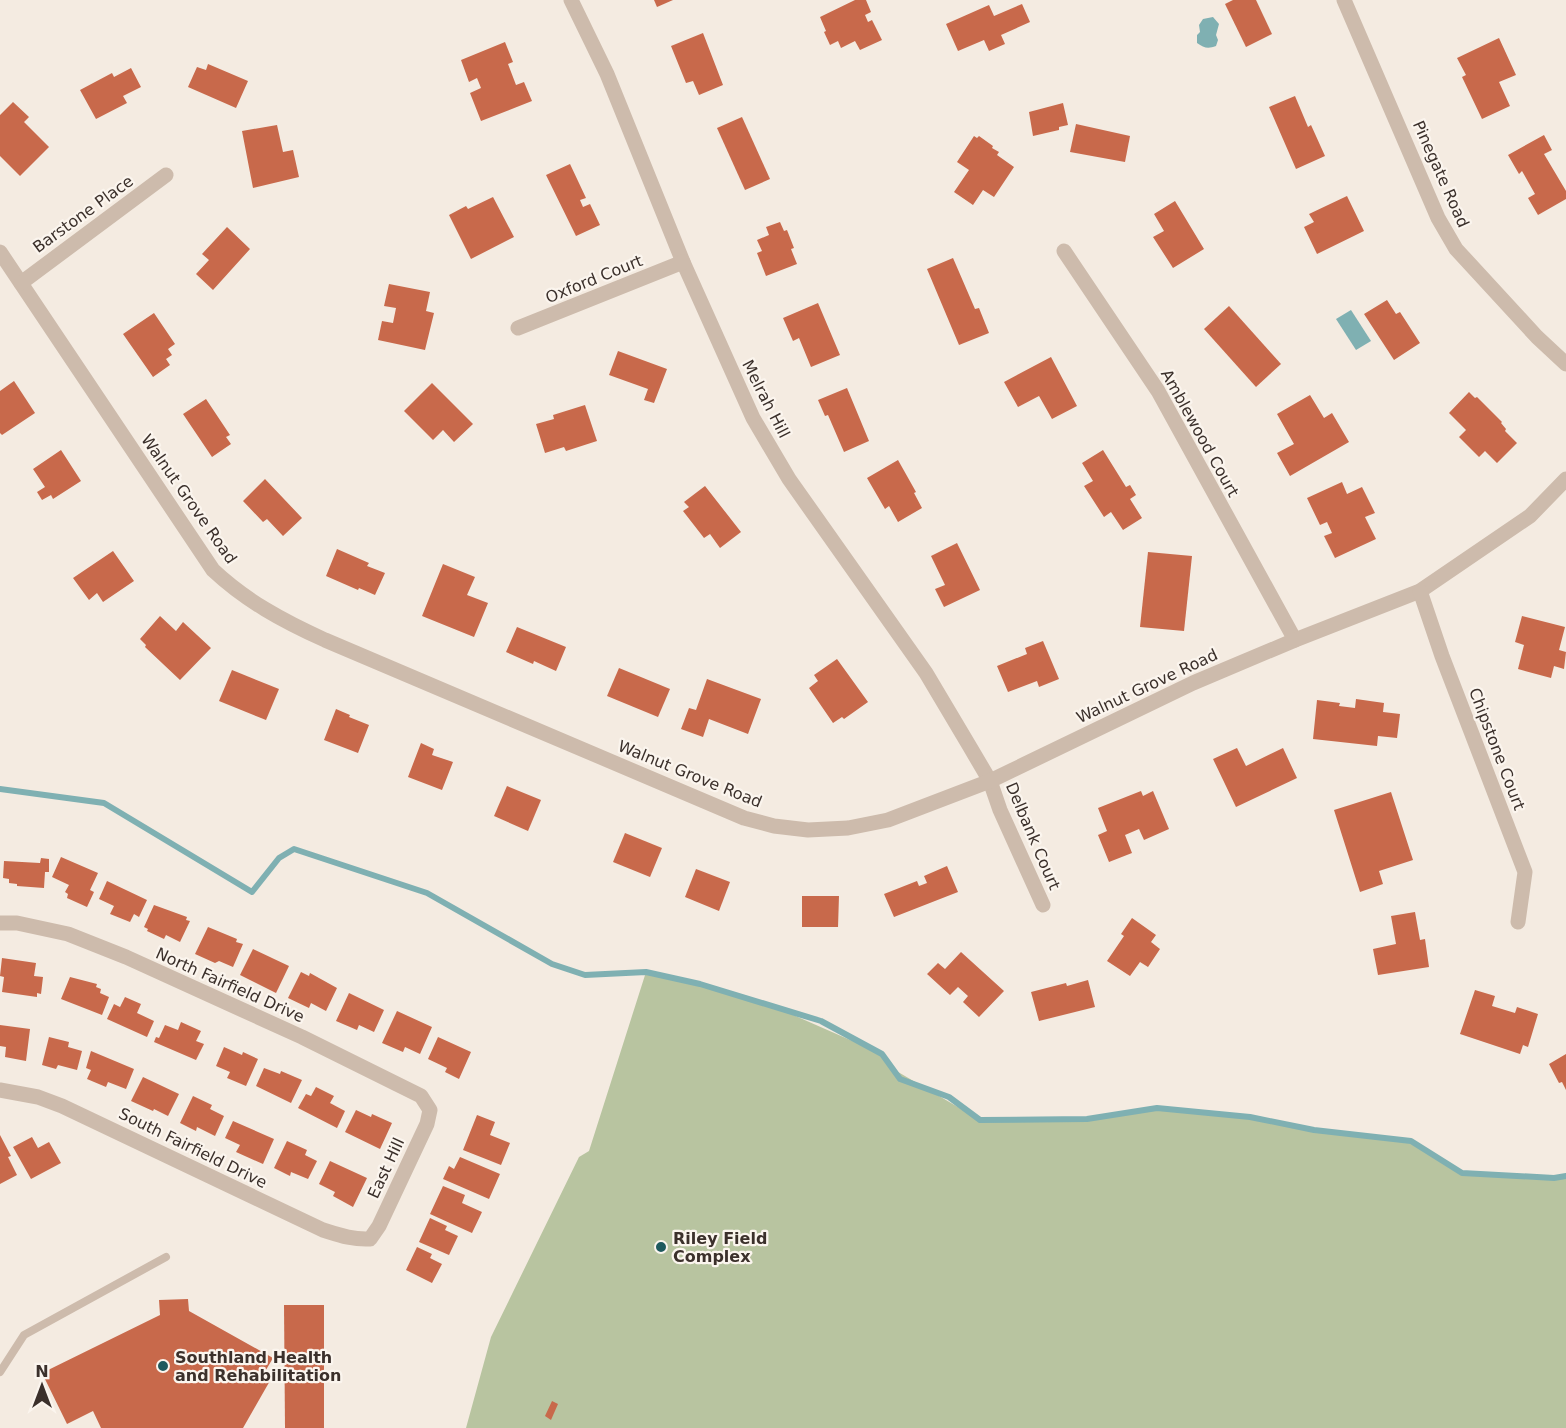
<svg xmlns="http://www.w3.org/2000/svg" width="1566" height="1428" viewBox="0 0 1566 1428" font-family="'DejaVu Sans',sans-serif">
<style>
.green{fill:#b8c4a0}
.water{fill:#7fb0b2}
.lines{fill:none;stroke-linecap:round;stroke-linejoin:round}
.stream{stroke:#7fb0b2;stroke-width:6}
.building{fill:#c8694b}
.lane{stroke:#cdbbac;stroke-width:8}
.street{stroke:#cdbbac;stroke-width:15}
.poi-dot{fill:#1f5a5e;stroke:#fbf5ee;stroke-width:2}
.labels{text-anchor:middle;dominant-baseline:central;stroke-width:4.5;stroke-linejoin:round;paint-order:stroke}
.street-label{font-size:16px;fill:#3b302b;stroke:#fbf5ee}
.poi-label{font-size:16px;font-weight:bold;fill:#3b302b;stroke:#fbf5ee;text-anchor:start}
</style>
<rect width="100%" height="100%" fill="#f4ebe1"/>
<path class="green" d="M646,972l120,31 116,51 11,15 87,51 61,1 46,-2 70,-11 93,9 65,13 96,11 51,32 92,5 12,-2v252h-1100l25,-91 88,-180 10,-6z"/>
<g class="water">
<path d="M1213,17l6,7 -3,11 2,5 -2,6c-8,3 -12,2 -19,-3v-8l3,-3 -1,-7 4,-6z"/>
<path d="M1351,310l20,31 -15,9 -20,-31z"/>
</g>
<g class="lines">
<path class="stream" d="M0,789l104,14 148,89 27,-34 15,-9 133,44 125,71 33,11 61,-3 54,12 121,37 61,33 18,25 49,18 31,23 107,-1 70,-11 93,9 64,13 97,11 51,32 92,5 12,-2"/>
</g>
<g class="building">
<path d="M654,0h19l-16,7z"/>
<path d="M855,0h11l5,12 -6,3 3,7 4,-2 10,20 -22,10 -5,-9 -14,7 -3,-7 -8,4 -6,-13 2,-1 -6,-14z"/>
<path d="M1233,0h23l16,34 -26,13 -21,-43z"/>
<path d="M1022,4l8,18 -29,13 4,9 -16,7 -5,-11 -26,11 -12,-27 43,-19 5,11z"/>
<path d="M703,33l20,52 -24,10 -6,-14 -7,2 -15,-37z"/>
<path d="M1499,38l17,37 -17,7 11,24 -28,13 -20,-42 4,-2 -9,-17z"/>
<path d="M505,42l8,20 -5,2 8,21 8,-3 8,19 -51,20 -11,-28 11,-5 -4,-10 -8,4 -8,-22z"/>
<path d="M208,64l40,17 -12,27 -48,-21 9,-20 9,3z"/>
<path d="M131,68l10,19 -18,9 4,7 -31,16 -16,-29 32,-17 2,4z"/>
<path d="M1295,96l13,31 3,-2 14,31 -29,13 -27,-62z"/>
<path d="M13,102l16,15 -5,5 25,25 -29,29 -20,-20v-41z"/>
<path d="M1063,103l5,22 -9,2v3l-26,6 -4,-24z"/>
<path d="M742,117l28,62 -25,11 -28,-62z"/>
<path d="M1076,124l54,12 -5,26 -55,-10z"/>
<path d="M277,125l6,27 10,-2 6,27 -46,11 -11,-57z"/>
<path d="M1544,135l8,15 -8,4 22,37v8l-28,16 -10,-17 7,-4 -13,-23 -3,3 -11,-19z"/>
<path d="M974,136l3,2 2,-2 14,10 -1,2 7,4 -2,3 17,12 -20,30 -11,-7 -10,15 -19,-13 15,-22 -12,-8z"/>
<path d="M570,164l16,34 -6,2 3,7 7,-3 10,21 -24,11 -30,-61z"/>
<path d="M1347,196l17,35 -47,23 -13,-27 10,-5 -5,-8z"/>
<path d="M493,197l21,40 -43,22 -22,-44 17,-9 2,3z"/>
<path d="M1175,201l29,48 -31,19 -20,-31 11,-6 -10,-17z"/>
<path d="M780,222l4,9 3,-1 7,18 -3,1 6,15 -31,12 -9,-23 5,-2 -5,-11 12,-5 -3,-8z"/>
<path d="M227,227l23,22 -37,41 -17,-16 13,-14 -7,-6z"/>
<path d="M953,258l22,51 4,-1 10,25 -30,12 -32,-76z"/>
<path d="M389,284l41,8 -4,19 8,2 -9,37 -47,-10 4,-19 11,2 3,-15 -12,-2z"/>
<path d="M1387,300l9,14 4,-2 20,31 -26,17 -30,-46z"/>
<path d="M818,303l22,52 -29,12 -12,-29 -6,3 -10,-23z"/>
<path d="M1229,306l52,58 -25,23 -52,-58z"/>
<path d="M154,313l21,31 -7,5 4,6 -6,4 4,6 -17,12 -30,-43z"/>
<path d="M618,351l49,18 -13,34 -10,-3 4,-11 -39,-14z"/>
<path d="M1051,357l26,49 -25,13 -13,-23 -21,11 -14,-25z"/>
<path d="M14,381l21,32 -33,22 -2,-2v-42z"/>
<path d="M432,383l41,41 -19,18 -11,-12 -10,10 -29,-29z"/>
<path d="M847,388l22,53 -25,11 -16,-37 -3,1 -7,-16z"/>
<path d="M1469,392l6,6 2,-1 25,25 -1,1 5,6 -1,2 12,12 -20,20 -12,-12 -6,6 -20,-20 7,-7 -17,-17z"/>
<path d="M1310,395l14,23 8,-5 17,29 -59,34 -13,-23 17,-9 -17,-30z"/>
<path d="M206,399l24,36 -4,2 5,7 -19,13 -29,-43z"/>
<path d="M585,405l12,36 -31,10 -2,-4 -19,6 -9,-29 18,-5 -1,-4z"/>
<path d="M61,450l20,31 -28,18 -2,-4 -9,5 -5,-8 8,-5 -12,-18z"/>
<path d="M1103,450l23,37 4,-2 6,10 -6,4 12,19 -19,12 -12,-18 -7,5 -20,-31 9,-5 -11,-18z"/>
<path d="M898,460l18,32 -2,1 8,15 -24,14 -9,-16 -4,3 -18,-31z"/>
<path d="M265,479l37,39 -19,18 -16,-17 -4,3 -20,-21z"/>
<path d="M1342,482l5,12 15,-7 13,26 -10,4 11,22 -41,19 -11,-22 8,-3 -5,-11 -7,3 -13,-27z"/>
<path d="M705,486l36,46 -21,16 -10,-14 -6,4 -21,-27 6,-4 -5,-5z"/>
<path d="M957,543l23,47 -36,17 -9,-18 10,-4 -14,-29z"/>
<path d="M337,549l32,14 -2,3 18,7 -10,22 -16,-7 -1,2 -32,-14z"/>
<path d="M113,551l21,30 -31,21 -6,-9 -8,7 -16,-22z"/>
<path d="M1148,552l44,4 -8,75 -44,-4z"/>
<path d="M443,564l32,13 -8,18 21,8 -14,34 -52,-21z"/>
<path d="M160,616l16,15 7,-9 28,26 -31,32 -35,-33 1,-2 -6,-6z"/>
<path d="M1522,616l43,11 -6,23 7,2 -2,17 -10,-3 -3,12 -33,-9 6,-24 -9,-3z"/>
<path d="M517,627l49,20 -10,24 -22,-10 -1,3 -27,-12z"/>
<path d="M1043,641l16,38 -20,8 -2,-6 -29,11 -11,-26 30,-12 -2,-6z"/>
<path d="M837,659l31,43 -24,17 -2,-2 -9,6 -24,-35 9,-7 -4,-6z"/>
<path d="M619,668l51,21 -12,28 -51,-21z"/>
<path d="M232,670l47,19 -13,31 -47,-19z"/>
<path d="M707,679l54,20 -13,35 -39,-15 -6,18 -22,-8 8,-21 7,2z"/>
<path d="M1356,699l28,4 -1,9 17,2 -3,24 -19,-2 -1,10 -64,-7 4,-39 23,3 -1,3 16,2z"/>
<path d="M336,709l14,6 -1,2 20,8 -11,28 -34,-13z"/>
<path d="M421,743l13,6 -2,6 21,7 -11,28 -34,-13z"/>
<path d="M1237,748l9,18 37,-18 14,30 -61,29 -23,-48z"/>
<path d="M507,786l34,14 -13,31 -34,-15z"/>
<path d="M1141,791l2,5 10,-5 16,38 -25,11 -5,-11 -14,6 7,18 -23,9 -11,-27 9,-4 -9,-23z"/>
<path d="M1391,792l22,68 -34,11 4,13 -23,8 -26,-82z"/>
<path d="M625,833l37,15 -12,29 -37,-15z"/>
<path d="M61,857l37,16 -8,17 4,2 -7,15 -20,-9 1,-4 -3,-2 4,-7 -17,-8z"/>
<path d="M41,858l8,1v13h-4l-1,16 -27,-2v-2l-8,-1v-4l-6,-1 1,-17 36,2z"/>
<path d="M947,866l11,26 -64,25 -10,-23 33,-13 2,5 8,-3 -3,-7z"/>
<path d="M696,869l34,13 -11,29 -34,-14z"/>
<path d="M107,881l40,19 -8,17 -5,-3 -4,8 -20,-8 4,-8 -15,-7z"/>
<path d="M802,896h37l-1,31h-36z"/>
<path d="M154,905l33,12 -1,3 4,1 -10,21 -14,-7 -2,4 -17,-8 1,-2 -4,-2z"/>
<path d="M1415,912l5,28 5,-1 4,28 -51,8 -5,-26 23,-5 -5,-28z"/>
<path d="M1132,918l24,17 -5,7 9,7 -12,18 -8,-5 -10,14 -23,-15 17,-25 -3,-2z"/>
<path d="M208,927l29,12 -1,3 7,2 -10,23 -14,-6 -4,2 -20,-9z"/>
<path d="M253,949l36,17 -13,27 -36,-18z"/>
<path d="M961,952l43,39 -25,26 -16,-15 5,-6 -10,-9 -8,8 -23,-21 11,-11 7,6z"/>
<path d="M2,958l34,5 -2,13 9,1 -2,17 -4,-1v4l-35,-5 2,-15 -4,-1z"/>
<path d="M301,972l8,4 1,-3 27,15 -11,23 -15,-8 -2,5 -21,-10z"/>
<path d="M70,977l27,7 -1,3 5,2 -1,4 9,4 -7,18 -41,-16z"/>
<path d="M1088,980l7,27 -56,14 -8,-29 35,-9 1,3z"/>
<path d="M1475,990l20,6 -3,10 23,7 2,-6 21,7 -10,33 -5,-2 -3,9 -60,-20z"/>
<path d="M349,993l35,17 -10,22 -15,-7 -2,5 -21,-9z"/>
<path d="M125,997l16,7 -4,9 17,8 -7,16 -40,-18 7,-15 6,3z"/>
<path d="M397,1011l35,16 -12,27 -15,-7 -2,5 -21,-9z"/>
<path d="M181,1022l20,9 -5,10 8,3 -8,16 -42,-18 2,-5 3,1 6,-13 13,5z"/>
<path d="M0,1025l30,4 -4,32 -21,-4 1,-10 -6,-1z"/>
<path d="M49,1037l20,5 -1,5 14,4 -5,19 -19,-5 -2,4 -14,-4z"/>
<path d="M438,1037l33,15 -12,27 -14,-7 2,-4 -19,-9z"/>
<path d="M224,1047l18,8 1,-3 15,7 -12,27 -19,-8 3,-6 -14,-6z"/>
<path d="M91,1051l43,18 -8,20 -18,-7 -2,5 -19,-8 4,-9 -5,-2z"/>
<path d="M1566,1054v36l-4,-8 -3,1 -10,-19z"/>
<path d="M264,1068l16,6 1,-3 21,9 -11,23 -35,-17z"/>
<path d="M143,1077l36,17 -11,22 -14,-7 -1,2 -22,-10z"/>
<path d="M316,1087l18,9 -4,7 15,8 -8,17 -39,-20 8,-14 5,2z"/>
<path d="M193,1096l19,9 -2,4 14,7 -9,20 -18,-9 -1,4 -16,-8z"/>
<path d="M356,1110l15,7 1,-3 20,9 -12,26 -35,-17z"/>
<path d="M477,1115l18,7 -5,13 20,8 -9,22 -38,-15z"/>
<path d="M233,1121l41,18 -11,25 -27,-12 4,-7 -15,-7z"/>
<path d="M0,1135l11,21 -3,1 9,18 -17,9z"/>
<path d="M32,1137l6,11 11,-6 12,21 -30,16 -18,-32z"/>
<path d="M287,1141l20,9 -2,5 12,6 -9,18 -17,-7 -1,4 -16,-8z"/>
<path d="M460,1157l40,17 -11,25 -46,-20 6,-13 5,3z"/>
<path d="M330,1161l37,17 -14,29 -20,-11 2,-4 -16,-8z"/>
<path d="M443,1186l22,9 -3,8 20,9 -10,21 -42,-19z"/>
<path d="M430,1218l17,8 -2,4 13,6 -9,19 -30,-13z"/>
<path d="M417,1247l15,7 -2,4 12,6 -10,19 -26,-13z"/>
<path d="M188,1299l1,12 84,47 -10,17 8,4 -28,49h-142l-8,-17 -26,13 -25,-51 118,-58 -1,-15z"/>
<path d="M284,1305h40v123h-39z"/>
<path d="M552,1401l6,3 -7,16 -6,-4z"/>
</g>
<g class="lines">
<path class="lane" d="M0,1372l24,-37 142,-78"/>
<g class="street">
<path d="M571,0l36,74 76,188 70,156 36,61 137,194 44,74 20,34 10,29 43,95"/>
<path d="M1344,0l94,218 18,31 81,88 29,27"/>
<path d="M1064,251l94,140 137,249"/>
<path d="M0,252l213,318c33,31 70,51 112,70l419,178 30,8 34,4 40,-2 40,-8 102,-39 203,-98 102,-43 125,-49 110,-75 36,-37"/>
<path d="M21,283l145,-108"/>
<path d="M518,328l165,-66"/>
<path d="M1420,591l22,65 83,216 -7,50"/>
<path d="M0,923h17l51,11 58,23 176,80 119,59 9,14 -3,14 -48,102 -9,13c-17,1 -31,-4 -47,-9l-261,-124 -24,-9 -38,-7"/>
</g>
</g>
<g class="poi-dot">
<circle cx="661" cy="1247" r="6"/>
<circle cx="163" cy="1366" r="6"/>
</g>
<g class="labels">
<g class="street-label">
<text transform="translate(1441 174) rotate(66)">Pinegate Road</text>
<text transform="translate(83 214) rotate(-36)">Barstone Place</text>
<text transform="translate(594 279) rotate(-22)">Oxford Court</text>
<text transform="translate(766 399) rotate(63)">Melrah Hill</text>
<text transform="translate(1200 433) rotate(61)">Amblewood Court</text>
<text transform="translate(189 499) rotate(55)">Walnut Grove Road</text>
<text transform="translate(1147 686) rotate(-25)">Walnut Grove Road</text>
<text transform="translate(1497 749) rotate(69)">Chipstone Court</text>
<text transform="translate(690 774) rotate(22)">Walnut Grove Road</text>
<text transform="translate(1033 836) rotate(67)">Delbank Court</text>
<text transform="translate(230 985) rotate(24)">North Fairfield Drive</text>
<text transform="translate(193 1148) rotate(26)">South Fairfield Drive</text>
<text transform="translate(386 1168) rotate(-65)">East Hill</text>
</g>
<g class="poi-label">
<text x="673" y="1238">Riley Field<tspan x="673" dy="18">Complex</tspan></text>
<text x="175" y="1357">Southland Health<tspan x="175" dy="18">and Rehabilitation</tspan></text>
</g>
</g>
<g transform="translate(42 1386)" stroke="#fbf5ee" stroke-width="4.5" paint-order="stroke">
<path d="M0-4.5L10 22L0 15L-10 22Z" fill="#3b302b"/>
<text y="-9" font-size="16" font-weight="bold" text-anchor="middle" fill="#3b302b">N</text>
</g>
</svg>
